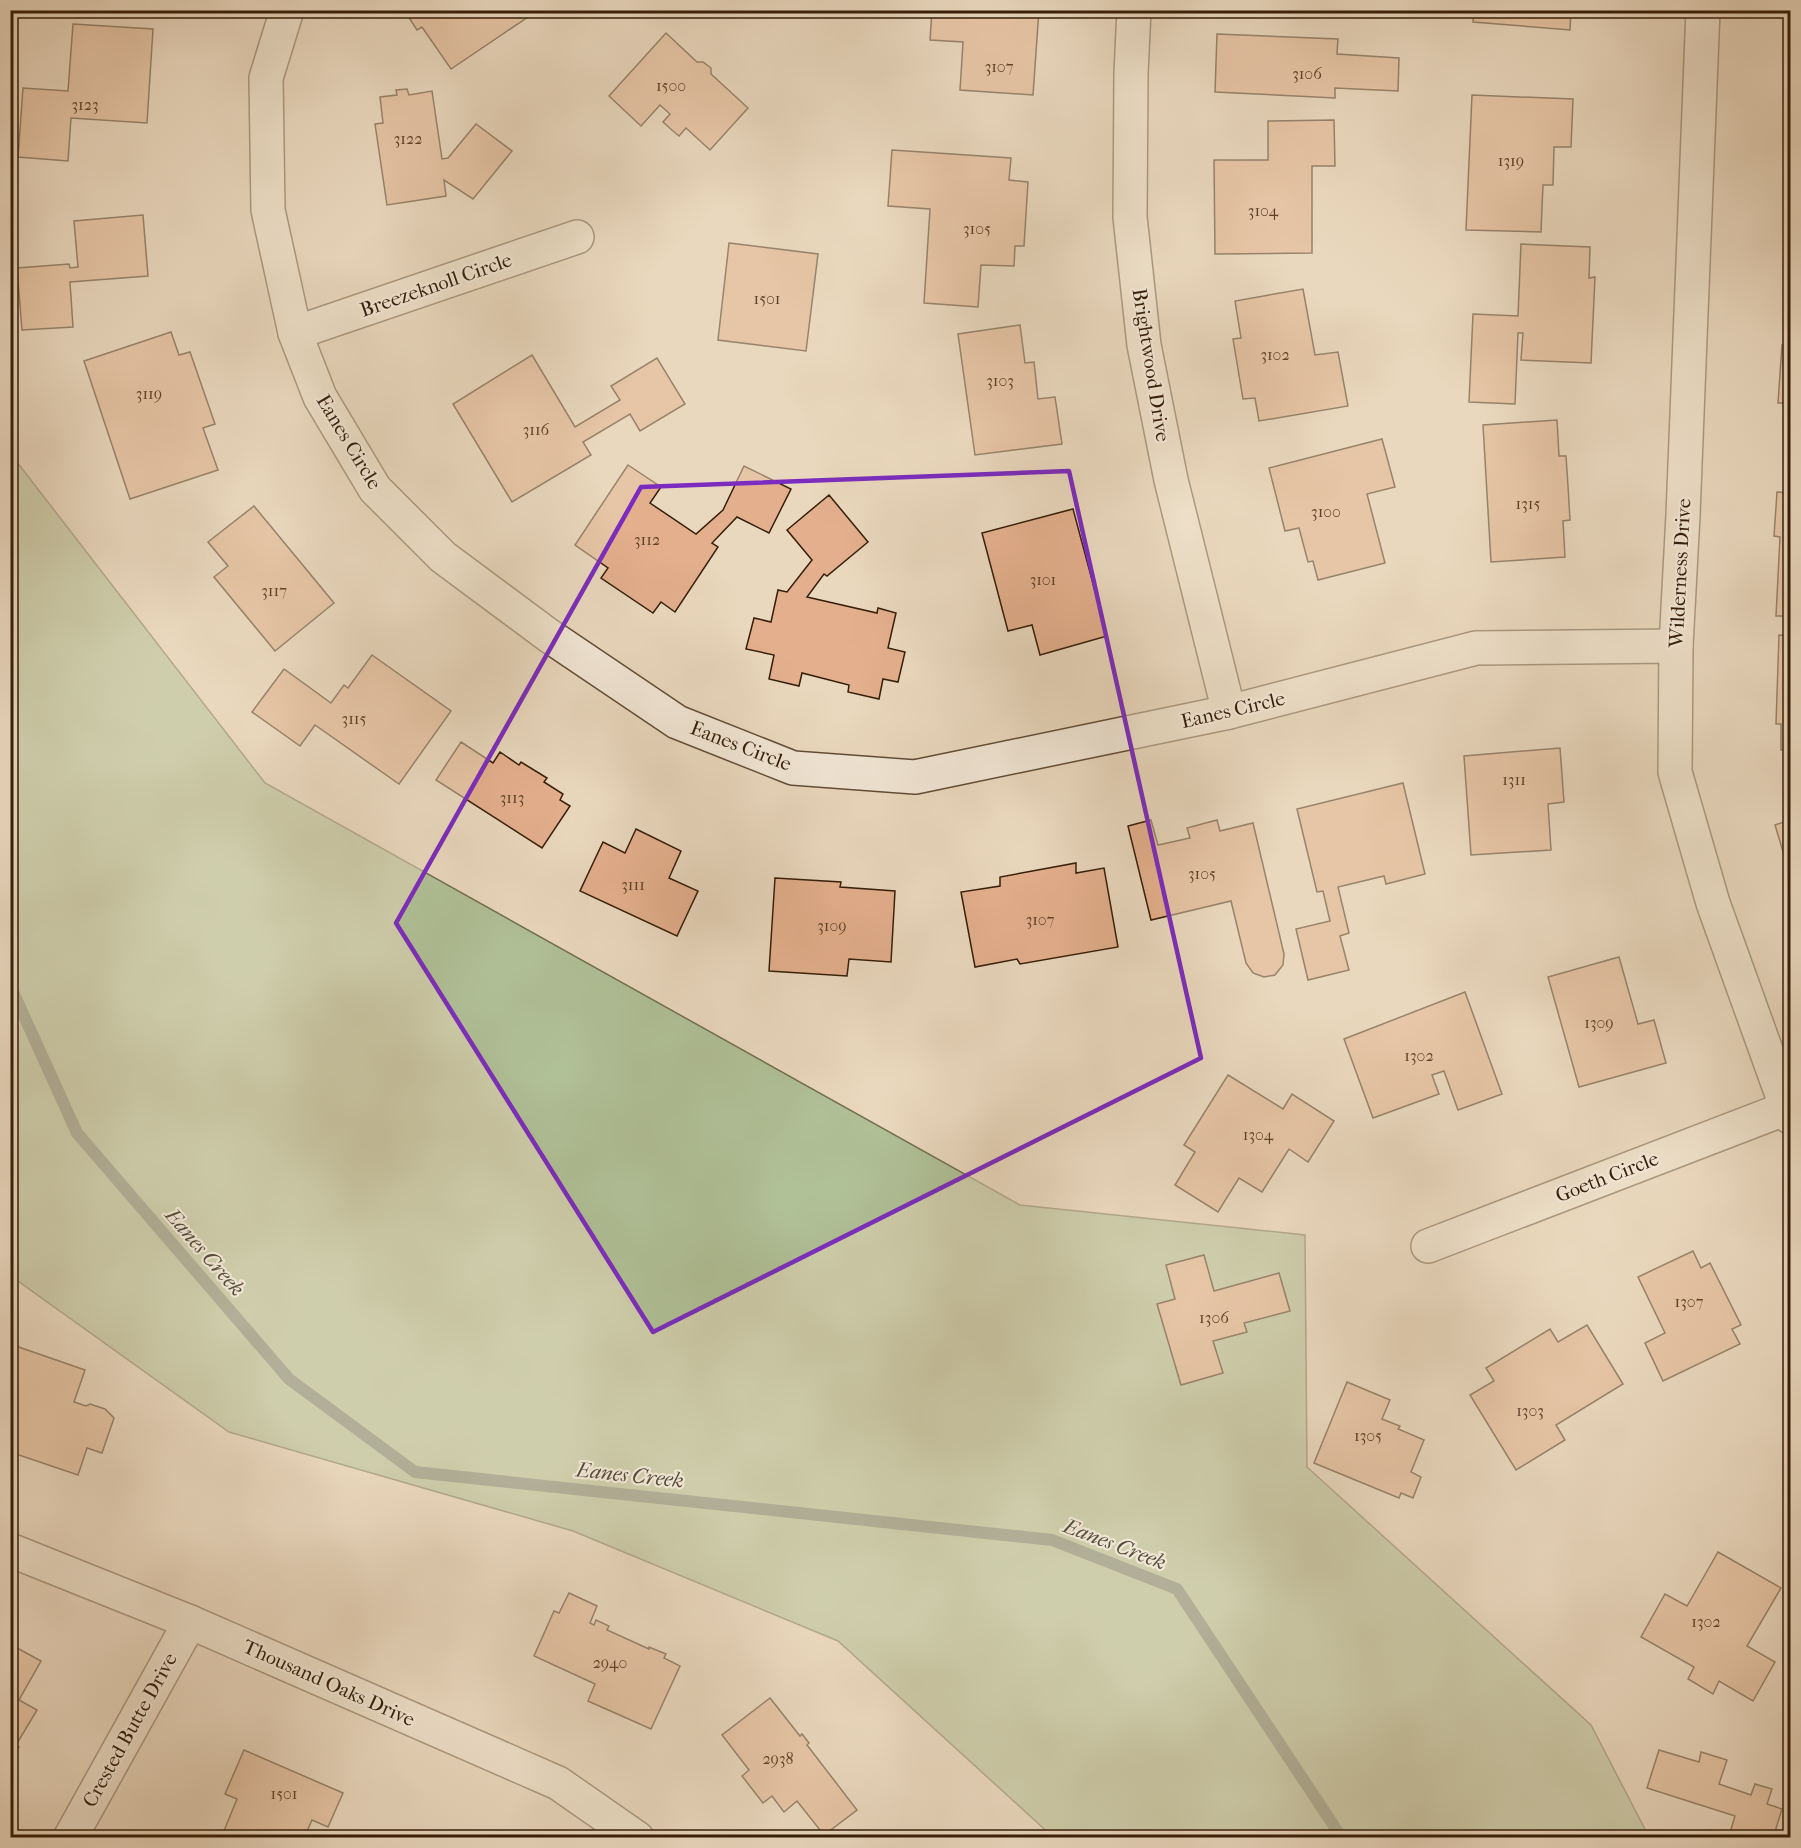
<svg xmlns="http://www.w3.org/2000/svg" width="1801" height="1848" viewBox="0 0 1801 1848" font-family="'IM FELL French Canon',serif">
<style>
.green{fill:#b0c097;stroke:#726f50;stroke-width:1.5}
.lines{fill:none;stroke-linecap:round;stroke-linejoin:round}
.stream{stroke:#707c6c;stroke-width:12}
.building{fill:#e4af8d;stroke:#351e08;stroke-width:1.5}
.street-casing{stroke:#624c36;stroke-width:36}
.street{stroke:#f1e6d5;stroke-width:33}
.marked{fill:none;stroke:#7b2cbf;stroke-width:4.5;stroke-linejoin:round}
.labels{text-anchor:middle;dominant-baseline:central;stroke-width:4.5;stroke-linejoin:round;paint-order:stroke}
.number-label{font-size:16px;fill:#614229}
.street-label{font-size:20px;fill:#351e08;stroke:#f1e6d5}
.water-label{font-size:21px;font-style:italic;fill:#534d3a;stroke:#f1e6d5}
</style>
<rect width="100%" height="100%" fill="#ead8be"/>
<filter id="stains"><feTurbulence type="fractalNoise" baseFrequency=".00333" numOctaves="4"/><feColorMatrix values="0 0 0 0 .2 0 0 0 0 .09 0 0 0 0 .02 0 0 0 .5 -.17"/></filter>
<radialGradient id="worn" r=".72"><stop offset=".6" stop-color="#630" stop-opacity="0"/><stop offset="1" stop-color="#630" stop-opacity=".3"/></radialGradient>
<path class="green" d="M10,453l255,330 755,422 285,30 2,232 284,258 58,112h-596l-215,-196 -265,-110 -344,-99 -218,-156z"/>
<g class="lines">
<path class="stream" d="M10,985l67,148 212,246 126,93 637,68 125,49 165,249"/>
</g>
<g class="building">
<path d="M404,10h119l5,7 -77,52 -29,-42 -5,3z"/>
<path d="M932,10h107l-6,85 -73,-5 3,-48 -33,-2z"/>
<path d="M1474,10h97l-1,20 -97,-8z"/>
<path d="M73,24l80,5 -6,94 -76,-5 -3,43 -50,-4 5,-69 45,3z"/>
<path d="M666,33l31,29h6l8,6v6l37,34 -38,42 -24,-22 -7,8 -6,-5 -10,-9 7,-8 -10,-9 -19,21 -32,-30z"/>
<path d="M1217,34l121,5 -1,15 62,4 -1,33 -63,-3v10l-120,-6z"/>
<path d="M407,89l2,6 23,-4 10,68 6,-1 28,-34 36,27 -39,48 -29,-19 2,16 -59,9 -12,-81 8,-1 -3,-26 17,-2 -1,-5z"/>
<path d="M1472,95l101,4 -2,48h-17l-1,38h-10l-2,47 -75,-2z"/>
<path d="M1334,120l1,46h-23v87l-97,1 -1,-94h54v-39z"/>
<path d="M892,150l119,8 -2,22 19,2 -4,64h-9l-1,20 -33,-1 -3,42 -54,-4 6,-94 -42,-3z"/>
<path d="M143,215l5,61 -78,6 3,45 -51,3 -5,-62 52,-4 1,4 8,-1 -4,-46z"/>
<path d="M729,243l89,11 -12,97 -88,-11z"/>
<path d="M1521,244l69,3 -1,31 6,-1 -4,86 -70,-3 2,-27h-5l-3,71 -46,-2 4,-88 45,2z"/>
<path d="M1303,289l12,66 23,-3 10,54 -89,15 -4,-23 -12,1 -10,-60 8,-1 -6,-37z"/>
<path d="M1020,325l5,38 9,-1 4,37 17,-2 7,47 -87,11 -17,-121z"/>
<path d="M171,332l8,23 11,-3 25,72 -12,4 15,42 -88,29 -46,-138z"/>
<path d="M1782,345h8v58h-12z"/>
<path d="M532,355l43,72 45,-27 -9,-14 46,-28 28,46 -45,27 -10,-17 -47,28 8,13 -79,47 -59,-98z"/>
<path d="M1557,420l2,36h7l2,30 2,34 -7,1 2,36 -74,5 -8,-137z"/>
<path d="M1382,439l13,48 -28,7 18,69 -67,17 -5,-19 -5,1 -9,-34 -14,3 -16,-63z"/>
<path d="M628,465l33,22 -11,16 46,31 27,-24 21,-44 47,23 -22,44 -32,-16 -25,26 6,4 -43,65 -14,-10 -8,11 -52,-35 7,-10 -33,-23z"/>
<path d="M1777,492l13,1v123h-14l4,-79 -6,-1z"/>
<path d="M829,495l39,47 -41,34 -3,-2 -17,23 70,16 1,-5 18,5 -8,35 17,4 -7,30 -15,-3 -4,20 -31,-7 1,-7 -47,-12 -3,13 -30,-7 5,-24 -28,-6 8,-31 17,4 7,-32 9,2 25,-32 -25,-30z"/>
<path d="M254,506l80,97 -59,48 -61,-74 14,-11 -20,-24z"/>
<path d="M1073,509l34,127 -67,19 -8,-30 -24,6 -26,-98z"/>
<path d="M1779,635l11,1v114h-9v-26h-5z"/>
<path d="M372,655l79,56 -52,73 -84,-59 -15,21 -48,-34 32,-43 47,34 13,-18 4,3z"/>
<path d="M461,742l32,21 7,-11 19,13 2,-3 26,16 -3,4 19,12 -3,6 10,6 -28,42 -106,-68z"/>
<path d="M1560,748l4,54 -16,2 3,46 -80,5 -7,-99z"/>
<path d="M1403,783l22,91 -39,10 -2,-8 -46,11 11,46 -9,3 9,34 -41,10 -12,-51 34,-8 -7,-30 -6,1 -20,-83z"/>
<path d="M1151,820l7,25 32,-7 -3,-10 30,-8 3,11 33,-8 31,131 -1,11 -8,10 -11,2 -11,-4 -7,-10 -15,-62 -80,19 -23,-94z"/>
<path d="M1790,820v55l-15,-50z"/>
<path d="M636,829l45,22 -12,27 29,13 -21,45 -97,-45 23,-49 22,11z"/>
<path d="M1076,863v10l28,-5 14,79 -98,17 -3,-5 -42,8 -14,-75 39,-6v-9z"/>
<path d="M775,878l66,4 -1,5 55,4 -4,71 -42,-3 -2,17 -78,-5z"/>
<path d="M1619,957l19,67 16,-4 12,43 -87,24 -31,-110z"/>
<path d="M1465,992l37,102 -44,16 -14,-39 -12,4 7,19 -66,24 -29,-79z"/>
<path d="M1228,1075l55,34 9,-15 42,27 -26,41 -19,-13 -27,43 -23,-14 -21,34 -43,-27 20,-33 -11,-7z"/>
<path d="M1693,1251l8,17 9,-5 31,62 -9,4 8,15 -77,37 -18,-38 20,-10 -27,-56z"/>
<path d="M1204,1255l10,36 65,-18 11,38 -46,12 3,9 -34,9 10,32 -42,12 -24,-81 18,-5 -9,-34z"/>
<path d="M1587,1325l36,59 -67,41 9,15 -49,30 -46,-75 24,-14 -8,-13 64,-39 8,13z"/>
<path d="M10,1344l75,26 -11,32 12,4 4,-2 15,5 9,9 -12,35 -15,-5 -9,27 -68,-23z"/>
<path d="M1347,1382l43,18 -8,19 18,7 -2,3 26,11 -13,32 10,5 -8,21 -12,-5 -2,5 -85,-35z"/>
<path d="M1718,1552l63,36 -34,58 28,16 -22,39 -34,-20 -6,13 -25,-15 6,-12 -53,-30 24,-43 22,12z"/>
<path d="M569,1593l28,13 -7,17 4,2 2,-5 13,6 -2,4 42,19v-2l17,7 -2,4 16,8 -29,63 -63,-28 7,-17 -61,-28 20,-45 5,2z"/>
<path d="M10,1644l31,17 -22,39 18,10 -21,35 3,2 -7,11z"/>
<path d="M770,1698l30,38 2,-2 7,9 -2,2 50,65 -33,25 -27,-34 -13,11 -12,-16 -9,7 -21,-27 7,-6 -27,-35z"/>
<path d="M244,1750l99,43 -15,34 -16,-7 -8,18h-83l16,-39 -12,-5z"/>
<path d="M1659,1750l40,12 2,-10 26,8 -8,24 32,11 4,-11 17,5 -5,15 15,5 -9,29 -44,-2 6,-20 -88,-28z"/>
</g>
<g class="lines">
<defs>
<g id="street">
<path d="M287,10l-21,68 2,132 27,123 25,64 55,92 68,68 105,78 129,87 116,46 122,9 314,-65 247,-64 200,-2"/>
<path d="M1134,10l-3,63 -1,144 14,128 27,135 58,232"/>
<path d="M1703,10l-20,505 -7,131 -1,126 38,131 77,214"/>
<path d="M295,333l282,-96"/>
<path d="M1428,1246l359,-138"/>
<path d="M10,1550l180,72 368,161 79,55"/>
<path d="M70,1838l120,-216"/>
</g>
</defs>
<use href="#street" class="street-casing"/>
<use href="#street" class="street"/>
</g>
<path d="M0 0H1801V1848H0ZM1069,471l132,587 -548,274 -257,-409 245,-436z" fill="#ead8be" fill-opacity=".55" fill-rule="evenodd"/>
<path class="marked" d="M1069,471l132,587 -548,274 -257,-409 245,-436z"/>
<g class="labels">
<g class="number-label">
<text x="999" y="66">3107</text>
<text x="1307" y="73">3106</text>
<text x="671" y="85">1500</text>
<text x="85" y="104">3123</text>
<text x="408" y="138">3122</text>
<text x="1511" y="160">1319</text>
<text x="1263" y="210">3104</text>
<text x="977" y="228">3105</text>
<text x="767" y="298">1501</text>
<text x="1275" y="354">3102</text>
<text x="1000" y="380">3103</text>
<text x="149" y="393">3119</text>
<text x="536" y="429">3116</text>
<text x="1528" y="503">1315</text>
<text x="1326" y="511">3100</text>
<text x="647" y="539">3112</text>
<text x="1043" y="579">3101</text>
<text x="274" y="590">3117</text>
<text x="354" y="718">3115</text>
<text x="1514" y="779">1311</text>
<text x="512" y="797">3113</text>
<text x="1202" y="873">3105</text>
<text x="633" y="884">3111</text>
<text x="1040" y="919">3107</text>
<text x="832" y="925">3109</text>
<text x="1599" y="1022">1309</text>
<text x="1419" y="1055">1302</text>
<text x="1258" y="1134">1304</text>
<text x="1689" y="1301">1307</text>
<text x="1214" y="1317">1306</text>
<text x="1530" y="1410">1303</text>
<text x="1368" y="1435">1305</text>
<text x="1706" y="1621">1302</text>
<text x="610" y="1662">2940</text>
<text x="778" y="1758">2938</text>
<text x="284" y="1793">1501</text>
</g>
<g class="street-label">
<text transform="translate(436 285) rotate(-19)">Breezeknoll Circle</text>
<text transform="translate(1151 365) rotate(81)">Brightwood Drive</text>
<text transform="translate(349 442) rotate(59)">Eanes Circle</text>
<text transform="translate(1680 573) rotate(-87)">Wilderness Drive</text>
<text transform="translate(1233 710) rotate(-13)">Eanes Circle</text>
<text transform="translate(741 746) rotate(21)">Eanes Circle</text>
<text transform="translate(1607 1177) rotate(-21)">Goeth Circle</text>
<text transform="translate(329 1683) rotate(24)">Thousand Oaks Drive</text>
<text transform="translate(130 1730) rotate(-61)">Crested Butte Drive</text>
</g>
<g class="water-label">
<text transform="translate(205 1252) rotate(49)">Eanes Creek</text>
<text transform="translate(630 1475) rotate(6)">Eanes Creek</text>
<text transform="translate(1115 1544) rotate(21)">Eanes Creek</text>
</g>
</g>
<rect width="1801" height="1848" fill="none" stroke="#ead8be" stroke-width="36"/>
<rect x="12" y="12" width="1777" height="1824" fill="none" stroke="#351e08" stroke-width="3"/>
<rect x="18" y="18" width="1765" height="1812" fill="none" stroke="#351e08" stroke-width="1.5"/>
<rect width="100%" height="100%" filter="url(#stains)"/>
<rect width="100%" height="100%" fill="url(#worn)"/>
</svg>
